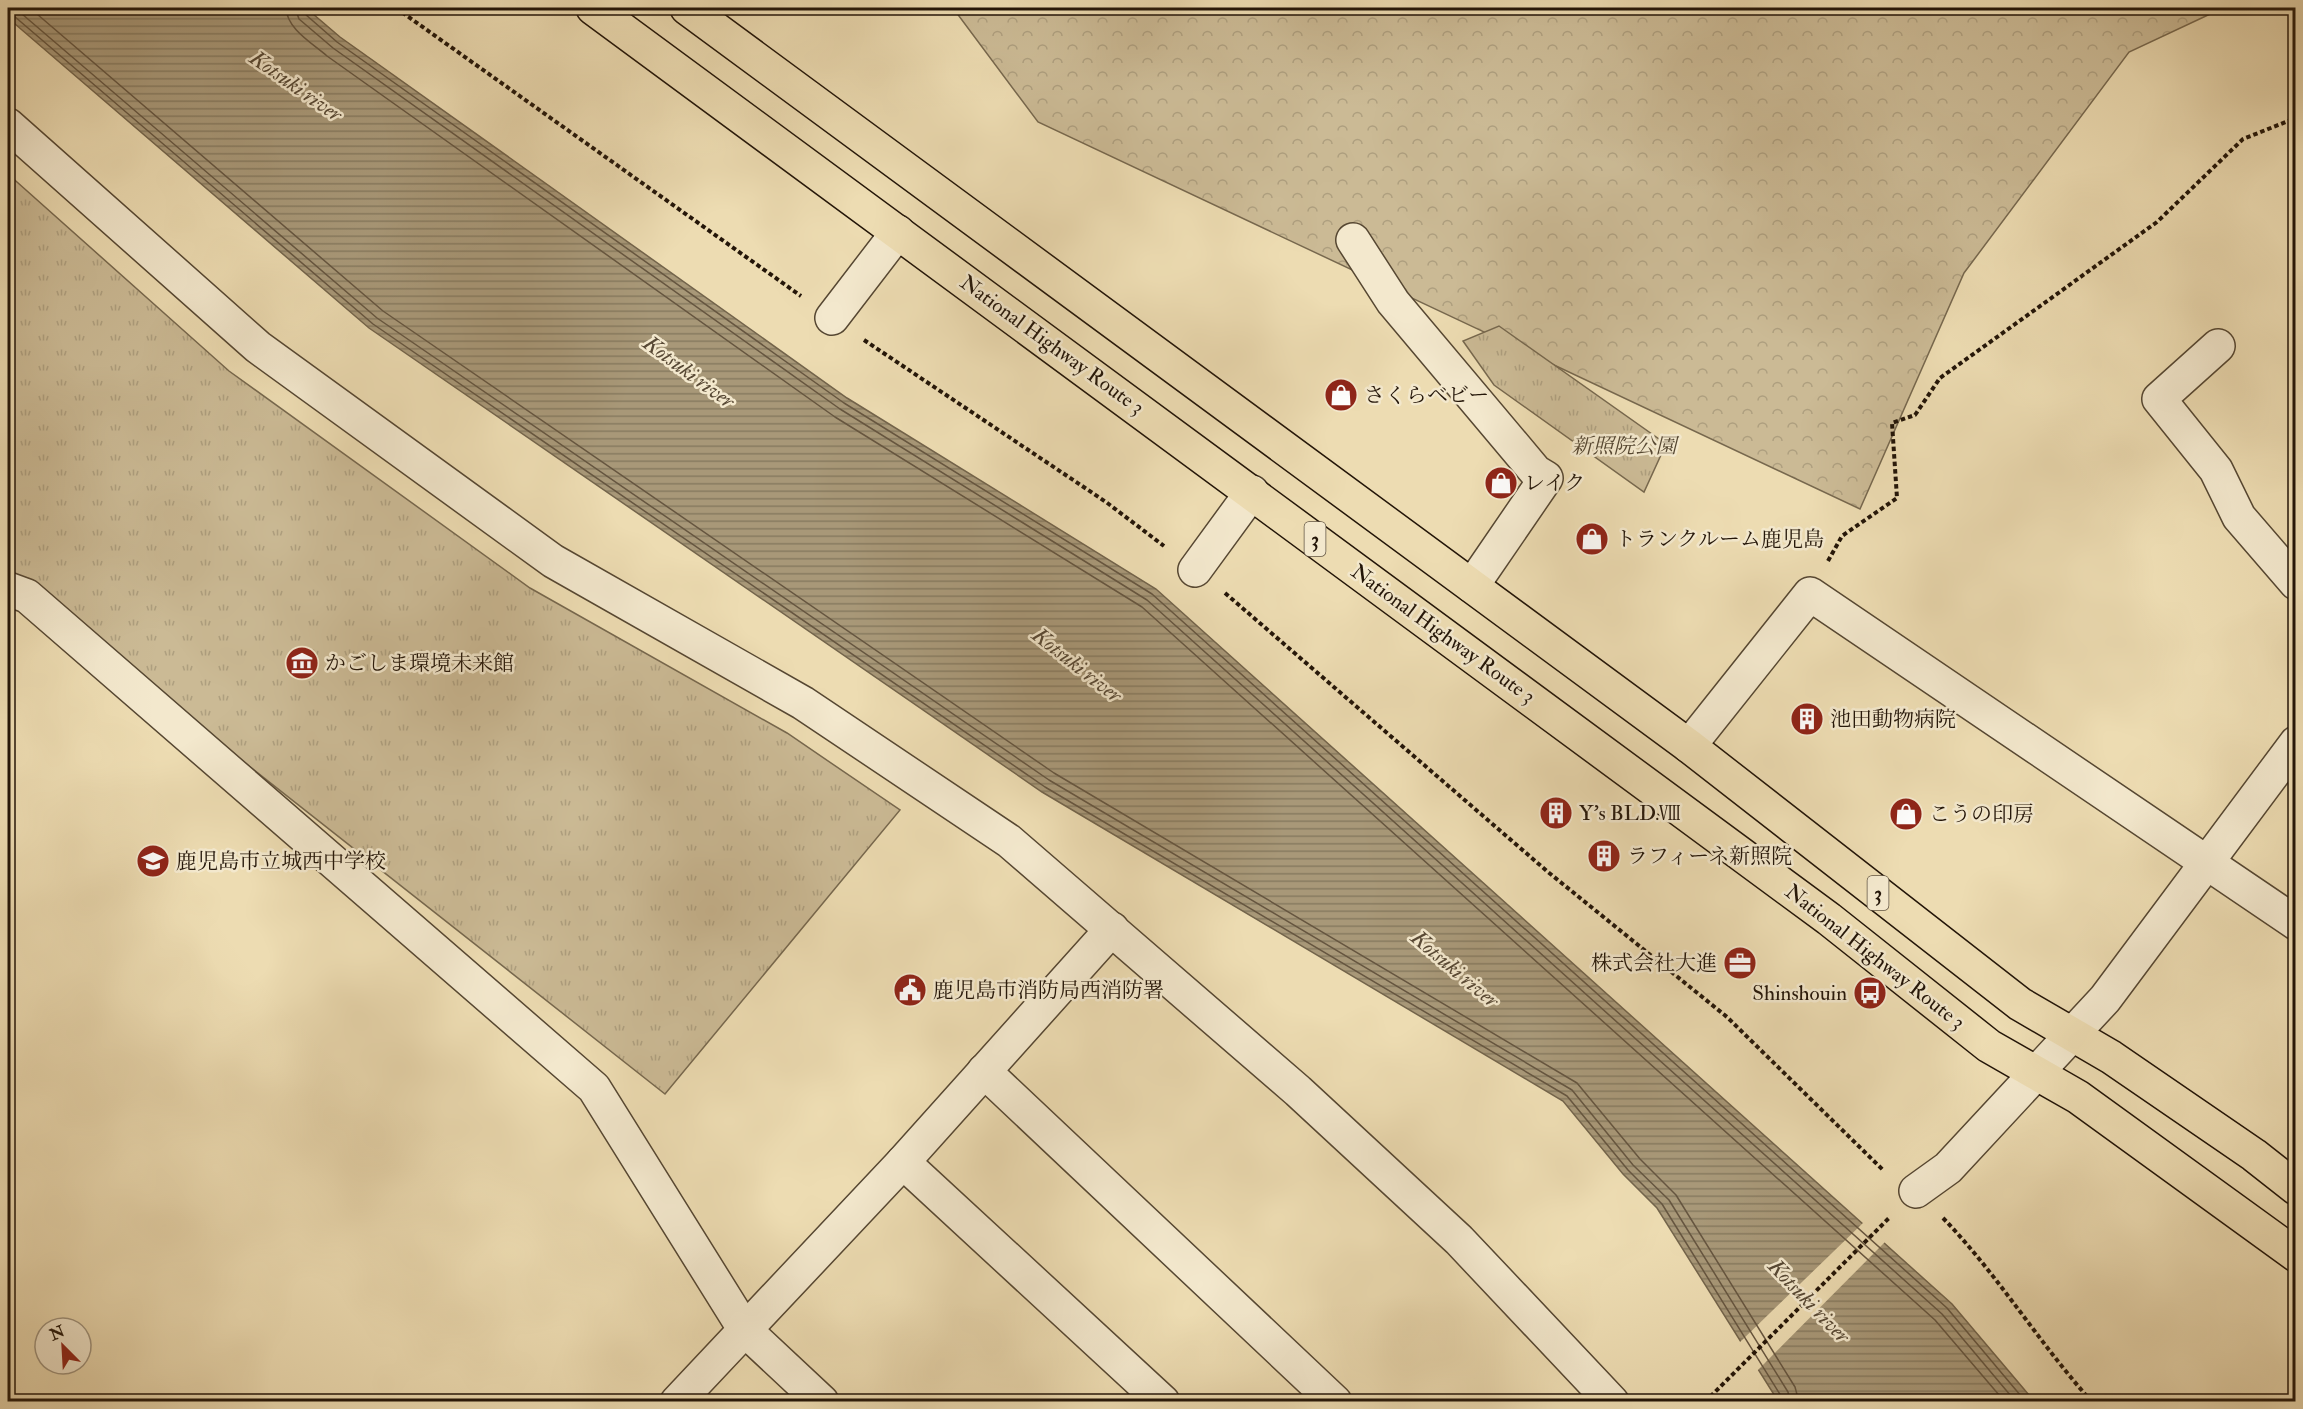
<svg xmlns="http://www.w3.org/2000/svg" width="2303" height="1409" viewBox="0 0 2303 1409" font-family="'IM FELL Double Pica','Noto Serif JP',serif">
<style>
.forest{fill:url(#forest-crowns);stroke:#77684e;stroke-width:1.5}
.park{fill:url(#park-tufts);stroke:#77684e;stroke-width:1.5}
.water{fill:url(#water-rules);stroke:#73644b;stroke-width:1.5}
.pier{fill:#eddcb2}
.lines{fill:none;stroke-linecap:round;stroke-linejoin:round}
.shore{stroke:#665640;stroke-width:1.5}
.minor-casing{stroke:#564732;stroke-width:36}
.highway-casing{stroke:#231508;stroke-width:36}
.path{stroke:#231508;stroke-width:4;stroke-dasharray:4.5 3;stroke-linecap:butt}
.minor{stroke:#f3e8cd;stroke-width:33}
.highway{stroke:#eddcb2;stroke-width:33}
.labels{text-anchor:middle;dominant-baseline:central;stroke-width:5;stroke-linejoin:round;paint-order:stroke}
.shield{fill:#f3e8cd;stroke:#615443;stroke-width:1.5}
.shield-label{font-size:20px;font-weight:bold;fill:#231508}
.street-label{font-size:21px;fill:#231508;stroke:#f3e8cd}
.poi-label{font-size:21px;fill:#231508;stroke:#f3e8cd;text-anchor:start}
.park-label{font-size:21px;font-style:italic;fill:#554732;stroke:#f3e8cd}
.water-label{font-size:22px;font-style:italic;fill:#584935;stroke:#f3e8cd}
</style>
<defs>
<pattern id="forest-crowns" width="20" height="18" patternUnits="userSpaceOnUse" patternTransform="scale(1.5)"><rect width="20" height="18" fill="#cbba95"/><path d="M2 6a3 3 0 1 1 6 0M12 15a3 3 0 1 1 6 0" fill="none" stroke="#ae9f7f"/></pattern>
<pattern id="park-tufts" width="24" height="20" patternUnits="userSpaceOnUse" patternTransform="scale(1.5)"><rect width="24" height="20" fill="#cbba95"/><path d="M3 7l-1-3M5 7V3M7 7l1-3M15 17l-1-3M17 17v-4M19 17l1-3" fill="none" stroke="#ae9f7f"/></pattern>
<pattern id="water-rules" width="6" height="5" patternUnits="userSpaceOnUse" patternTransform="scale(1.5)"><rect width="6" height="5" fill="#a89878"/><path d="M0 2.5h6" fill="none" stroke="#887b60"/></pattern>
</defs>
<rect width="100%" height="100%" fill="#eddcb2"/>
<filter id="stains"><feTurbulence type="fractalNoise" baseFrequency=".00333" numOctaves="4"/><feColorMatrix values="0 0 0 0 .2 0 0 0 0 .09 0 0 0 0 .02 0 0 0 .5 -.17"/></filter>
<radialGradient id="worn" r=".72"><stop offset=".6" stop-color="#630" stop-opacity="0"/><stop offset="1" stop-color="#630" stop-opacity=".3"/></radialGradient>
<path class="forest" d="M953,8h1270l-94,44 -165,221 -104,236 -822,-387z"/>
<g class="park">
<path d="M8,174l221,197 301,217 257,145 113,77 -235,284 -657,-518z"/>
<path d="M1499,326l167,118 -22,48 -150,-107 -31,-44z"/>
</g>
<path class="water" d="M8,8h298l34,29 507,361 309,191 796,715 82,97h-256l-121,-193 -34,-34 -60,-73 -521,-309 -673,-464 -361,-310z"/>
<path class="pier" d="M1864,1222l22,19 -130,131 -18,-28z"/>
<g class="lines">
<g class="shore">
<path d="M15,8l362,310 672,462 523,310 61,75 36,35 119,192 2,10"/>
<path d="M30,8l353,303 671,462 523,310 63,76 36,36 119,192 4,15"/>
<path d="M286,8c1,21 26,35 41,48l508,361 307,190 793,713 70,82"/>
<path d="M295,8l4,11 34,29 507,361 307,191 795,714 74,88"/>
<path d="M303,8l2,6 32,28 507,361 308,191 795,714 79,94"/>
<path d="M8,14l6,2 359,308 672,463 522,309 61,74 34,34 119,192 1,6"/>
</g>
<defs>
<g id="minor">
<path d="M8,125l250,222 295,214 250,142 206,138 289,250 161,149 153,162"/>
<path d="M1353,240l40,62 143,170 10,6 -74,108"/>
<path d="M832,318l66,-86"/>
<path d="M2218,346l-59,53 57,71 23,47 57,66"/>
<path d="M1195,570l57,-78"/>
<path d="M8,589l19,7 567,492 151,242 77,72"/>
<path d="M1689,746l121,-152 486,329"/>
<path d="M984,1071l351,331"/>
<path d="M903,1162l260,240"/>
<path d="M1916,1191l32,-23 157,-169 191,-256"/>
<path d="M677,1402l226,-240 209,-233"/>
</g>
<g id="highway">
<path d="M593,8l1236,911 160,127 89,51 218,158"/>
<path d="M687,8l1002,738 331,258 91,53 143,98 42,33"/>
</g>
</defs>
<use href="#minor" class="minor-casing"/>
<use href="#highway" class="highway-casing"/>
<g class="path">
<path d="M396,8l405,288"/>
<path d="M864,340l242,162 58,44"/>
<path d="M1828,561l14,-25 55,-38 -5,-75 23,-8 25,-37 217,-156 86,-83 53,-21"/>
<path d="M1225,593l323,279 179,145 157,154"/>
<path d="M1943,1218c55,57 96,125 149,184"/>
<path d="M1705,1402l184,-184"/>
</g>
<use href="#minor" class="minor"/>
<use href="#highway" class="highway"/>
</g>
<defs>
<symbol id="shop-disc" viewBox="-11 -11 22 22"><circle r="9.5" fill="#8f2418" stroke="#f3e8cd"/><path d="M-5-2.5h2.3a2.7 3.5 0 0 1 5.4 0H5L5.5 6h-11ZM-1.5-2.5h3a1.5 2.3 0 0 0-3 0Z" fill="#fff"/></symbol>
<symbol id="museum-disc" viewBox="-11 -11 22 22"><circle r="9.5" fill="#8f2418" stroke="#f3e8cd"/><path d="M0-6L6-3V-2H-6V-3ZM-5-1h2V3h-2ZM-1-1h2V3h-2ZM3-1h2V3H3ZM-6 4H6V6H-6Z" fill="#fff"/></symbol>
<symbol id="building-disc" viewBox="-11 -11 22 22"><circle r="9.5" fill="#8f2418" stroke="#f3e8cd"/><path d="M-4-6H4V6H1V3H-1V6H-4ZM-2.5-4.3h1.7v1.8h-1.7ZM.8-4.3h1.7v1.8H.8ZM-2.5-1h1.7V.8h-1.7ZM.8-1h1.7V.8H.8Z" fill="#fff"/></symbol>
<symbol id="school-disc" viewBox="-11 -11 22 22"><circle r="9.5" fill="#8f2418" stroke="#f3e8cd"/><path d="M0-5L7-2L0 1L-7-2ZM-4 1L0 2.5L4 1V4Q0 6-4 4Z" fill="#fff"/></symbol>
<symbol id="office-disc" viewBox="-11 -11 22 22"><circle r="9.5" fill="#8f2418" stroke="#f3e8cd"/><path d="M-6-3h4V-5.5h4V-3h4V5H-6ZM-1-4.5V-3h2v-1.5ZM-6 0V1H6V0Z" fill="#fff"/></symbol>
<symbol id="civic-disc" viewBox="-11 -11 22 22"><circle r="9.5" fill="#8f2418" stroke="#f3e8cd"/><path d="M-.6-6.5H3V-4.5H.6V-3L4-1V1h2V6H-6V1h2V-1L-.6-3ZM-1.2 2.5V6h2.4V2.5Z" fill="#fff"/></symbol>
<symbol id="bus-disc" viewBox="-11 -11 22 22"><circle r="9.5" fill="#8f2418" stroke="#f3e8cd"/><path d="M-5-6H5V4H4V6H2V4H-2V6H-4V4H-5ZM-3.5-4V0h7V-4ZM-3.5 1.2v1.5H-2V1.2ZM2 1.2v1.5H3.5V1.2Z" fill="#fff"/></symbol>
</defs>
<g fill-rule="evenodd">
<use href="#shop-disc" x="1322" y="376" width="38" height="38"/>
<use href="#shop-disc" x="1482" y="464" width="38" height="38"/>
<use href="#shop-disc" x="1573" y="520" width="38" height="38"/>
<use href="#museum-disc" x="283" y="644" width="38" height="38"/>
<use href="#building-disc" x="1788" y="700" width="38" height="38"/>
<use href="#building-disc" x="1537" y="794" width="38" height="38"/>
<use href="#shop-disc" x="1887" y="795" width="38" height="38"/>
<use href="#building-disc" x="1585" y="837" width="38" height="38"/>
<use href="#school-disc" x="134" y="842" width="38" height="38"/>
<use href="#office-disc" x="1721" y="944" width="38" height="38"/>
<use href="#civic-disc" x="891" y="971" width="38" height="38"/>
<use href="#bus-disc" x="1851" y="974" width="38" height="38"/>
</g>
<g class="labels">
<g class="shield">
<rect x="1304.5" y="522" width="21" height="34" rx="4.5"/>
<rect x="1867.5" y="876" width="21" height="34" rx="4.5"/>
</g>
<g class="shield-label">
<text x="1315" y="539">3</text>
<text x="1878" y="893">3</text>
</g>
<g class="street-label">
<text transform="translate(1052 345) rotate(36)">National Highway Route 3</text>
<text transform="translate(1443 634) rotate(36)">National Highway Route 3</text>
<text transform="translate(1875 957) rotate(38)">National Highway Route 3</text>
</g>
<g class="poi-label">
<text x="1364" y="395">さくらベビー</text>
<text x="1524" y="483">レイク</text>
<text x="1615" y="539">トランクルーム鹿児島</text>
<text x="325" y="663">かごしま環境未来館</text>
<text x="1830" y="719">池田動物病院</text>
<text x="1579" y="813">Y's BLD.Ⅷ</text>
<text x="1929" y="814">こうの印房</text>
<text x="1627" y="856">ラフィーネ新照院</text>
<text x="176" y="861">鹿児島市立城西中学校</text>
<text x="1717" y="963" text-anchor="end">株式会社大進</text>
<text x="933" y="990">鹿児島市消防局西消防署</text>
<text x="1847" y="993" text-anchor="end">Shinshouin</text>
</g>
<g class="park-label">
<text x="1624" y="446">新照院公園</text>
</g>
<g class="water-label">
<text transform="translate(296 86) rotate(35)">Kotsuki river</text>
<text transform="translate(689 372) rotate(36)">Kotsuki river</text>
<text transform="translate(1077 665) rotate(38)">Kotsuki river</text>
<text transform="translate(1455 969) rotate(40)">Kotsuki river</text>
<text transform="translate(1809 1301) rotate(46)">Kotsuki river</text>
</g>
</g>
<rect width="2303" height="1409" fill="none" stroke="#eddcb2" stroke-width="30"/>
<rect x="9" y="9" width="2285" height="1391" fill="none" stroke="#231508" stroke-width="3"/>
<rect x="15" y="15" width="2273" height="1379" fill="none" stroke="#231508" stroke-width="1.5"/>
<g transform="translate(63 1346) rotate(336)"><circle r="28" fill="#f3e8cd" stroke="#a0947e" stroke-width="1.5"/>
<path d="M0-4.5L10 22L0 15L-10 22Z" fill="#8f2418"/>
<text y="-9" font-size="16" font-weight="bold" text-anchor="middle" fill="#231508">N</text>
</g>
<rect width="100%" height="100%" filter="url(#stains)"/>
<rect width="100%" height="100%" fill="url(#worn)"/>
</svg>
